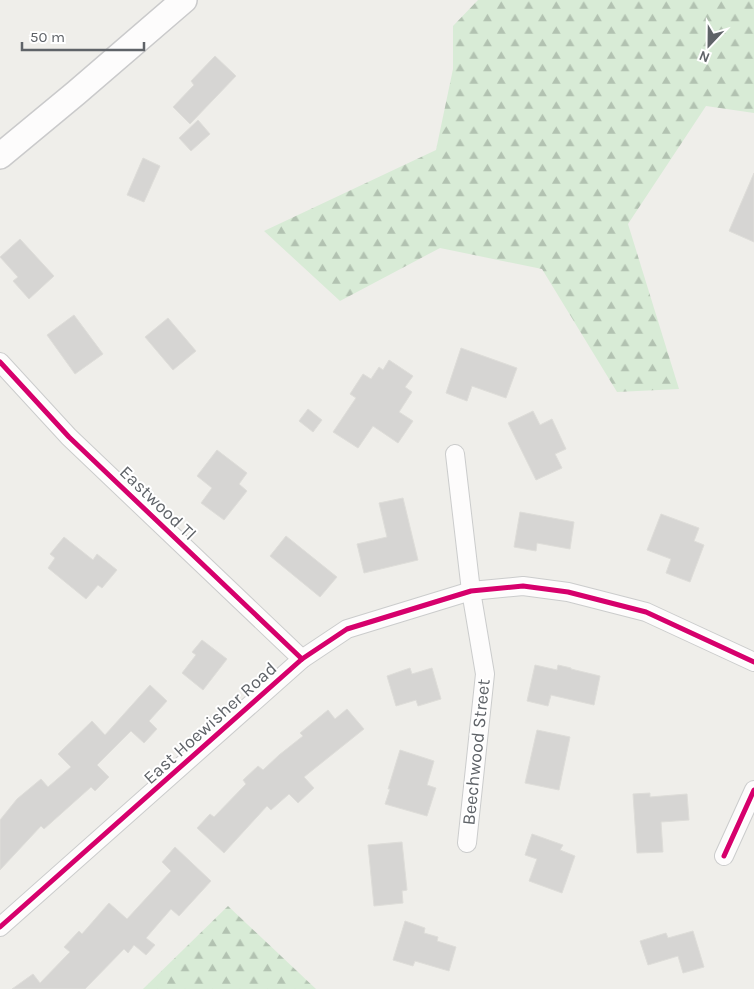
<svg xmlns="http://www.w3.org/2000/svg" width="754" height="989" viewBox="0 0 754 989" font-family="Karla,sans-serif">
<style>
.forest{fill:url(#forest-firs)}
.building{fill:#d6d5d3;stroke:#deddd9}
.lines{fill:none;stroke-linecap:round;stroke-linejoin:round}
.minor-casing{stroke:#cbcccc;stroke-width:20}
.secondary-casing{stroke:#cacacb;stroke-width:28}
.minor{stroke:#fdfcfc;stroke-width:18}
.secondary{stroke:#fdfcfc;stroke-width:25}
.cycleway-casing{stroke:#fff;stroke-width:8}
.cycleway{stroke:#d6006c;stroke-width:5}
.labels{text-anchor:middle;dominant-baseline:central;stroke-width:4;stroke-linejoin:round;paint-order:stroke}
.street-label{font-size:18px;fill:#5f6368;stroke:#fff}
</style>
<defs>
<pattern id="forest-firs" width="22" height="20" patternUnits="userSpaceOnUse" patternTransform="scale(1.25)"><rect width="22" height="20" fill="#d8ebd6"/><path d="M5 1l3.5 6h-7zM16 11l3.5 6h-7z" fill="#b2c2b1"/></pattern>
</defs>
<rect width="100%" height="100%" fill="#efeeea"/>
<g class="forest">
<path d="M478,0h276v113l-48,-7 -78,118 51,165 -62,3 -75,-123 -102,-21 -100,53 -76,-70 172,-81 17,-81v-43z"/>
<path d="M228,906l88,83h-173z"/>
</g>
<g class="building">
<path d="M215,56l21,20 -46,48 -17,-17 21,-22 -3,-4z"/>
<path d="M198,120l12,14 -19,17 -12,-13z"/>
<path d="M143,158l17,8 -16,36 -17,-7z"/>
<path d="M754,173v69l-25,-11z"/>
<path d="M20,239l34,37 -25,23 -16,-18 5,-4 -18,-20z"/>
<path d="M74,315l29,39 -28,20 -28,-39z"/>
<path d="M168,318l28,33 -23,19 -28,-33z"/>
<path d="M461,348l56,20 -11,30 -34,-12 -5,15 -21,-8z"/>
<path d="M389,360l24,16 -8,11 7,5 -13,20 14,9 -15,22 -25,-17 -15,22 -25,-16 23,-34 -6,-4 13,-20 8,5 8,-12 4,3z"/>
<path d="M308,409l14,11 -9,12 -14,-11z"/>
<path d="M533,411l7,14 12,-6 14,30 -11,5 7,14 -26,12 -28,-57z"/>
<path d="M217,450l30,23 -8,11 8,7 -23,29 -23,-17 11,-15 -15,-12z"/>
<path d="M403,498l15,62 -54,13 -7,-29 30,-7 -8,-34z"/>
<path d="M520,512l54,10 -4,27 -33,-6 -1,8 -22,-4z"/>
<path d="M661,514l38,14 -5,13 10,4 -14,37 -24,-9 5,-14 -24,-9z"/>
<path d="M286,536l51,41 -17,20 -50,-41z"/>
<path d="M64,537l29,23 4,-6 20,16 -15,18 -4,-3 -12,14 -38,-31 7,-10 -5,-4z"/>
<path d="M202,640l25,19 -24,31 -21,-17 14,-18 -4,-3z"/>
<path d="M535,665l22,5 1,-5 13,3v1l29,7 -6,29 -43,-10 -3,11 -21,-5z"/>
<path d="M410,668l2,6 20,-6 9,31 -23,7 -2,-6 -20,6 -9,-30z"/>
<path d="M150,685l17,16 -18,20 8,8 -13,14 -13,-12 -34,34 12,12 -14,14 -4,-4 -47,42 -3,-3 -41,44v-50l17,-21 24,-20 7,8 23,-20 -13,-13 34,-33 13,14z"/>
<path d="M347,709l17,20 -60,48 10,11 -16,15 -9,-9 -18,16 -4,-4 -43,47 -27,-25 13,-14 4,3 32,-33 -3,-4 15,-14 5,4 16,-15 24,-19 -3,-3 28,-23 7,9z"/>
<path d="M537,730l33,7 -11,53 -34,-7z"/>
<path d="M400,750l34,11 -7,24 9,3 -9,28 -42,-12 5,-15h-2z"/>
<path d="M650,793v4l37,-3 2,26 -28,2 2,30 -26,1 -4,-59z"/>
<path d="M532,834l31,11 -3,5 15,6 -13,37 -33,-12 8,-22 -12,-4z"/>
<path d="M402,842l5,48 -5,1 1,12 -29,3 -6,-61z"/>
<path d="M175,847l36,34 -32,35 -8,-7 -25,29 9,7 -9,10 -12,-10 -6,8 -4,-4 -39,40h-73l21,-15 7,9 30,-31 -6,-5 15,-16 3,3 27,-31 18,16 44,-48 -9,-9z"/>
<path d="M405,921l20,7 -1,5 14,4 -1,4 19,6 -7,24 -34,-10 -2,5 -20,-6z"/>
<path d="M693,931l11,36 -21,6 -5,-17 -30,9 -8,-24 26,-8 2,5z"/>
</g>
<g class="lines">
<defs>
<g id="minor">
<path d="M0,362l69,75 233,222"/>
<path d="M455,454l16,137 14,83 -18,169"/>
<path d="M724,856l30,-66"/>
<path d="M0,927l302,-268 45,-30 124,-38 52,-5 45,6 78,20 108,50"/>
</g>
<path id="secondary" d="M0,156l76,-63 108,-93"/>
</defs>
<use href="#minor" class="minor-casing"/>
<use href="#secondary" class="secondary-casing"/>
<use href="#minor" class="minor"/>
<use href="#secondary" class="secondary"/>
<defs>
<g id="cycleway">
<path d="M0,362l69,75 233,222"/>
<path d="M724,856l30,-66"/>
<path d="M0,927l302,-268 45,-30 124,-38 52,-5 45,6 78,20 108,50"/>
</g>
</defs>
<use href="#cycleway" class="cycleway-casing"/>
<use href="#cycleway" class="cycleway"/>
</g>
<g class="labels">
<g class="street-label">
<text transform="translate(158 503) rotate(44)">Eastwood Tl</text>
<text transform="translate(210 723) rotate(-42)">East Hoewisher Road</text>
<text transform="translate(476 752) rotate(-84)">Beechwood Street</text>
</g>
</g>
<g transform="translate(709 45) rotate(202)" stroke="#ffffff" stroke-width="4" paint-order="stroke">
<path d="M0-4L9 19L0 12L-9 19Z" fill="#5f6368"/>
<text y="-8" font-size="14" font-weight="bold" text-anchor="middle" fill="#5f6368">N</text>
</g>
<path d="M22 42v8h122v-8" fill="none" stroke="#5f6368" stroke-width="2.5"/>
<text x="30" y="42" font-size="15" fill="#5f6368" stroke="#ffffff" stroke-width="4" paint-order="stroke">50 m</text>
</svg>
